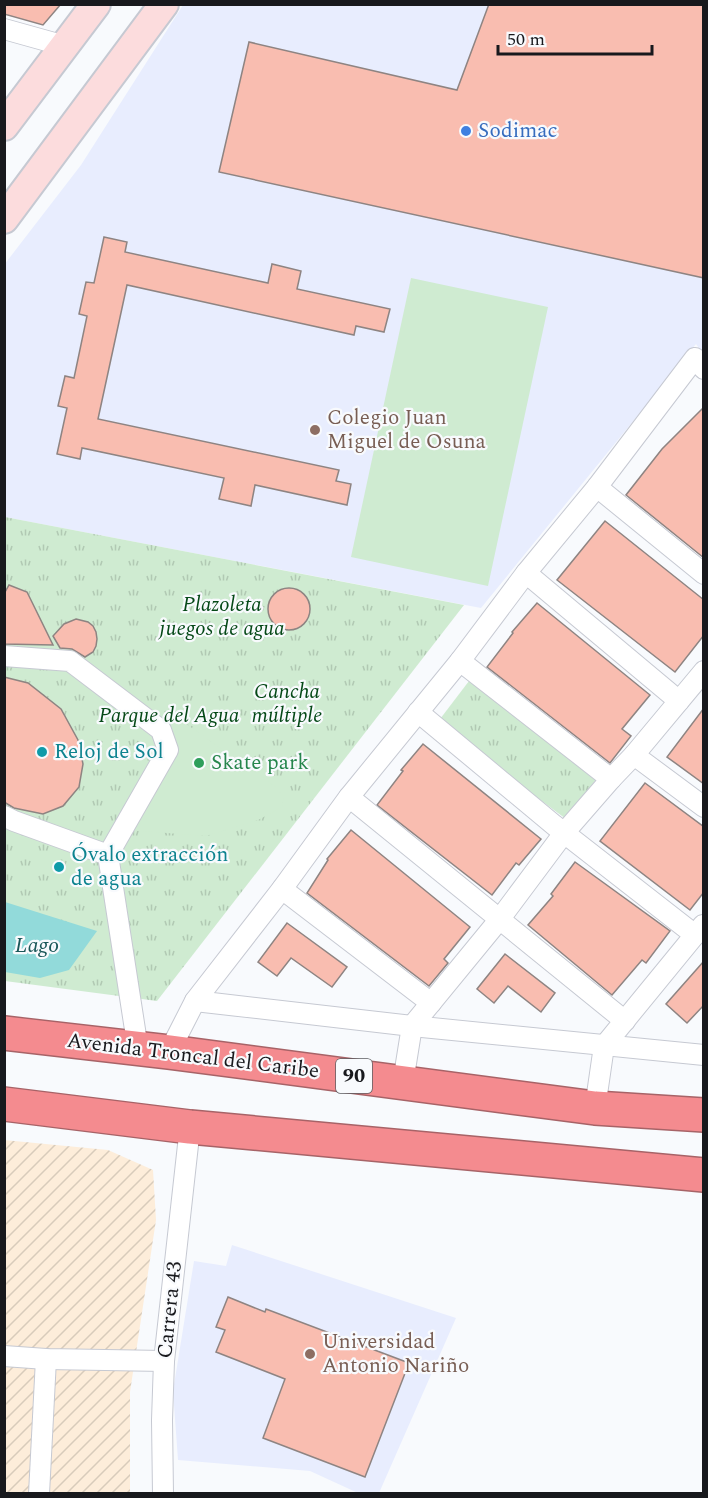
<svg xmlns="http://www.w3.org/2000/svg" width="708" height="1498" viewBox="0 0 708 1498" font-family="Spectral,serif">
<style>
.built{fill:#e8edfe}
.industrial{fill:url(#industrial-furrows)}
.park{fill:url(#park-tufts)}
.garden{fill:#cfebd1}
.water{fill:#92dada}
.building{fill:#f9bdb0;stroke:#8e8482;stroke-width:1.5}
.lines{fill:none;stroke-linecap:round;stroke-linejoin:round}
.street-casing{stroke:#c6c9d2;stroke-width:22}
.secondary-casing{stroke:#c6c9d2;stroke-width:32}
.highway-casing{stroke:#a76367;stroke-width:36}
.street{stroke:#fff;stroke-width:20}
.secondary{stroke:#fcdcdd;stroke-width:28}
.highway{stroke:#f48b8f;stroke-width:33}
.shop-dot{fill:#3f7fe0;stroke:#f8fafd;stroke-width:2}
.education-dot{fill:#8d6e63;stroke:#f8fafd;stroke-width:2}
.culture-dot{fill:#0f9aa8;stroke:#f8fafd;stroke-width:2}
.leisure-dot{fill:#2e9e5b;stroke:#f8fafd;stroke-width:2}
.labels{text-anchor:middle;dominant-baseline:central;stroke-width:4.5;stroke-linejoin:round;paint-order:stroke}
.shield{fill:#f8fafd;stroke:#5b5c60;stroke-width:1.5}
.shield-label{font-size:20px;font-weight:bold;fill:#18191d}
.shop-label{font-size:21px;fill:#366cbe;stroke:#f8fafd;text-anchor:start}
.education-label{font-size:21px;fill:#785e54;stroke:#f8fafd;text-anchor:start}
.park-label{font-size:21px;font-style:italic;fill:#054917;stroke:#f8fafd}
.culture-label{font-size:21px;fill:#0d838f;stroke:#f8fafd;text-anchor:start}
.leisure-label{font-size:21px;fill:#27864d;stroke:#f8fafd;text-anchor:start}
.street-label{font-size:21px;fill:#18191d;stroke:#f8fafd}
.water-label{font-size:22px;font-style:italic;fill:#1b5859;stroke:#f8fafd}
</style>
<defs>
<pattern id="industrial-furrows" width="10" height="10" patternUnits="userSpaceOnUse" patternTransform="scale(1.5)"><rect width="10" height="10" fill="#fdedda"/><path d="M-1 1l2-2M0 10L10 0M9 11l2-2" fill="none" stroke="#d8cbbb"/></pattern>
<pattern id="park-tufts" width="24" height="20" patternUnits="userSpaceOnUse" patternTransform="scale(1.5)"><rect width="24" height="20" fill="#cfebd1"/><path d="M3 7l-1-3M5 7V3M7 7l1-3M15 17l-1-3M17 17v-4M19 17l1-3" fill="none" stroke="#b1c9b3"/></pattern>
</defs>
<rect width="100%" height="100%" fill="#f8fafd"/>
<g class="built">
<path d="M183,5h520v349l-7,-10 -215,264 -476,-91 -1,-252 77,-100z"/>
<path d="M232,1245l224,73 -77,175h-21l-48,-22 -132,-11 -5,-69 21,-130 32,5z"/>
</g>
<path class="industrial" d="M4,1140l104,10 45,20 3,50 -26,172v101h-125z"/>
<g class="park">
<path d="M5,517l459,88 -307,396 -152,-20z"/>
<path d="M469,681l129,96 -32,42 -129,-96z"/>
</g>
<g class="garden">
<path d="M411,278l137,29 -60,279 -137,-29z"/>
<path d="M182,721l94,66 8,11 -2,9 -24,13 -52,16 -78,-6 38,-99z"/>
</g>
<path class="water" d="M5,902l92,29 -28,39 -29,8 -35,-6z"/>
<g class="building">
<path d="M4,4h57l-18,21 -39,-11z"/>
<path d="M489,4h215v274l-485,-106 30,-130 208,48z"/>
<path d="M104,237l23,5 -2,10 143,31 4,-19 29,7 -4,18 93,20 -6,23 -28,-6 -2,9 -227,-50 -29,134 241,51 -3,11 15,3 -4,21 -92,-20 -4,21 -32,-7 5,-21 -142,-30 -2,11 -23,-5 10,-46 -9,-2 7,-30 9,2 13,-62 -8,-2 7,-32 8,1z"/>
<path d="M704,407v151l-78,-63 36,-46z"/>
<path d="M605,521l99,79v35l-29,37 -118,-92z"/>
<path d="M9,585l18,7 26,53 -49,-1v-50z"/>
<circle cx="289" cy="609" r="21"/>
<path d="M537,603l113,92 -28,34 9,7 -21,27 -123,-96 26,-34 -1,-1z"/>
<path d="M76,619l12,3 5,4 3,6 1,7 -1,7 -3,6 -8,5 -13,-8 -12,-1 -7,-12 11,-12z"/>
<path d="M4,677l24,6 33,26 17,31 5,24 -4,23 -16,19 -20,8 -29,-6 -10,-6z"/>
<path d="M704,708v76l-37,-27z"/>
<path d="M423,744l118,95 -22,26 -3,-2 -24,32 -115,-90 26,-34 -2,-1z"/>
<path d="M645,783l59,44v65l-14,18 -90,-69z"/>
<path d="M351,830l119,97 -26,32 4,4 -19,23 -122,-93 21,-33 -1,-1z"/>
<path d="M575,862l95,69 -24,32 -4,-3 -30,35 -84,-70 25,-29 -2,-2z"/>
<path d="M287,923l60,44 -15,20 -41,-29 -14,18 -19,-14z"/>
<path d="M505,954l50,39 -14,19 -33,-26 -14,17 -17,-14z"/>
<path d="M704,961v44l-17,18 -21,-19z"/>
<path d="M228,1297l37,15 1,-3 143,54 -44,114 -102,-39 22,-59 -69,-27 9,-22 -9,-3z"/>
</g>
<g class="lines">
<defs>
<g id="street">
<path d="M4,29l61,17"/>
<path d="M597,487l107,87"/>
<path d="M526,573l153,128"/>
<path d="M4,656l66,5 91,69 7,20 -60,105"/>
<path d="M460,661l151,118"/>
<path d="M418,712l136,113 141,110"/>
<path d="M634,755l70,52"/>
<path d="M349,797l276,224"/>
<path d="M4,816l10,5 94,34 30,194"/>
<path d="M282,889l149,114"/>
<path d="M195,1001l217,25 292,29"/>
<path d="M169,1052l26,-51 87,-112 67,-92 111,-136 66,-88 71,-86 98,-129 9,11"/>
<path d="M403,1082l9,-56 87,-106 65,-87 47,-54 23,-24 70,-84"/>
<path d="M595,1108l9,-62 99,-121"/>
<path d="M4,1356l42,3 118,2"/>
<path d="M39,1494l7,-135"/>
<path d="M163,1494l-1,-74 2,-59 26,-234"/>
</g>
<g id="secondary">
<path d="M4,126l92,-122"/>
<path d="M4,219l160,-215"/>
</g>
<g id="highway">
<path d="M4,1033l165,19 426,56 109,7"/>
<path d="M4,1104l186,23 514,48"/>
</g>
</defs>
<use href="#street" class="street-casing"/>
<use href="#secondary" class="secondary-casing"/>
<use href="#highway" class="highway-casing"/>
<use href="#street" class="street"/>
<use href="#secondary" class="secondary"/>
<use href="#highway" class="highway"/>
</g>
<circle class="shop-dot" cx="466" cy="131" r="6"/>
<g class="education-dot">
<circle cx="315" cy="430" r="6"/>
<circle cx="310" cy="1354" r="6"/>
</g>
<g class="culture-dot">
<circle cx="42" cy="752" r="6"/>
<circle cx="59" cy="867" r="6"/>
</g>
<circle class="leisure-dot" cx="199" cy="763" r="6"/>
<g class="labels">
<rect class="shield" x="336" y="1059" width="36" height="34" rx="4.5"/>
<g class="shield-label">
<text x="354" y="1076">90</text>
</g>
<g class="shop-label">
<text x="478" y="131">Sodimac</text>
</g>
<g class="education-label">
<text x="327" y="418">Colegio Juan<tspan x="327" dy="24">Miguel de Osuna</tspan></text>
<text x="322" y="1342">Universidad<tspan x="322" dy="24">Antonio Nariño</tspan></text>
</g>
<g class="park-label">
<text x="222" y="605">Plazoleta<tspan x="222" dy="24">juegos de agua</tspan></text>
<text x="287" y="692">Cancha<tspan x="287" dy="24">múltiple</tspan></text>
<text x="169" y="716">Parque del Agua</text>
</g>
<g class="culture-label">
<text x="54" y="752">Reloj de Sol</text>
<text x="71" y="855">Óvalo extracción<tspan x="71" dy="24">de agua</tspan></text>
</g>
<g class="leisure-label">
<text x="211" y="763">Skate park</text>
</g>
<g class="street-label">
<text transform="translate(193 1056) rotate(7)">Avenida Troncal del Caribe</text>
<text transform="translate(170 1310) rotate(-84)">Carrera 43</text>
</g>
<g class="water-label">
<text x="37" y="945">Lago</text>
</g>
</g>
<rect width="708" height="1498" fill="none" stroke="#18191d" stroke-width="12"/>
<path d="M498 45v9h154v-9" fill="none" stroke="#18191d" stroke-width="3"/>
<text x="507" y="45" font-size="18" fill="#18191d" stroke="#f8fafd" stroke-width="4.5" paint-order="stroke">50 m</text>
</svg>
